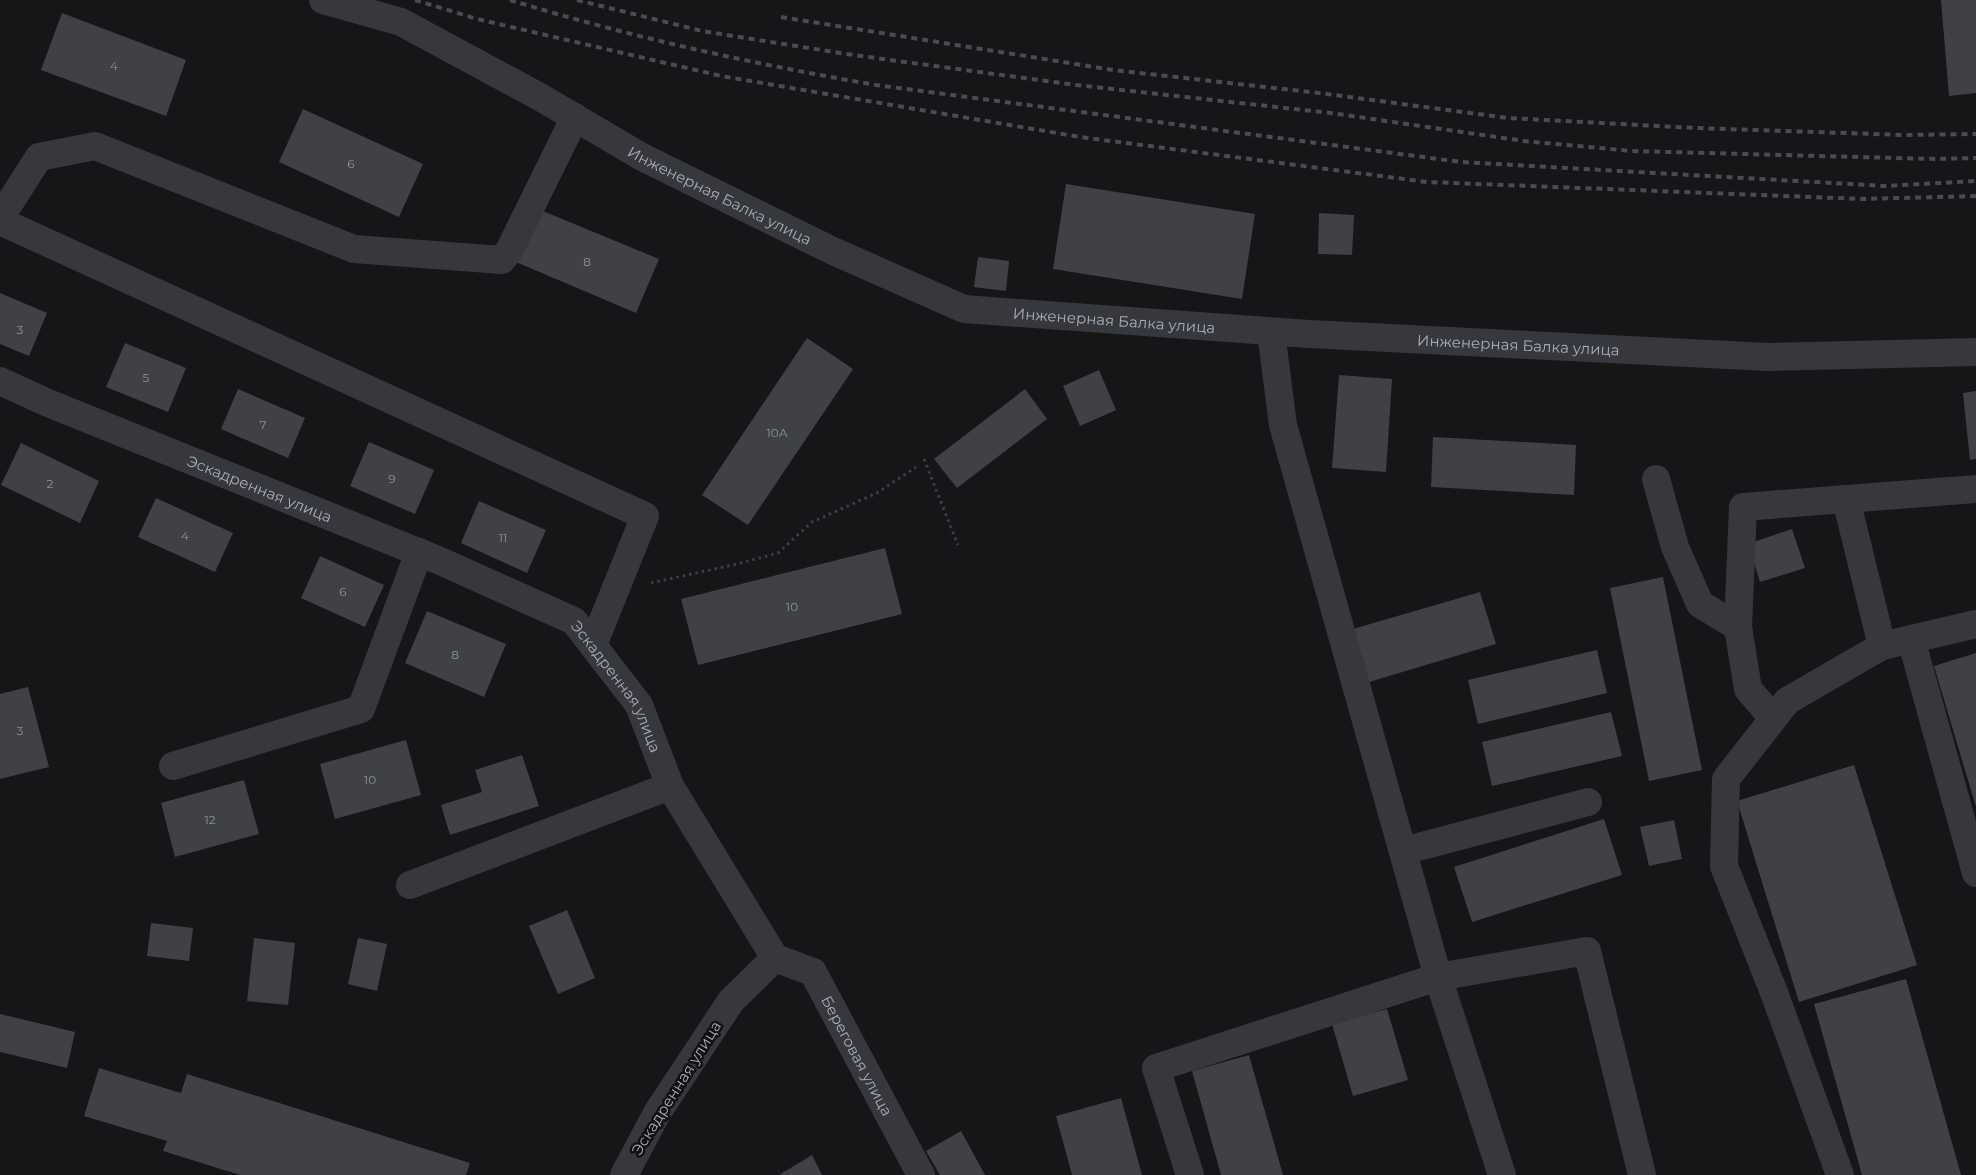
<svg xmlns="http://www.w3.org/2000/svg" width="1976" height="1175" viewBox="0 0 1976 1175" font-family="Montserrat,sans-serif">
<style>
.building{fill:#404145}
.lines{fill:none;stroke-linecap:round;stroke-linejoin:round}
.path{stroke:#3d3f44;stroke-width:3;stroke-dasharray:2.5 4;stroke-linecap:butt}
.minor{stroke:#37383d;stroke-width:28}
.rail{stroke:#4a4c52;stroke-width:4;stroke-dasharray:6 5;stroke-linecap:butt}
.labels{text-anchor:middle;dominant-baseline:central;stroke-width:5;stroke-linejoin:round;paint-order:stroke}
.number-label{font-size:12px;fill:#8e929b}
.street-label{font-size:15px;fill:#a8adb8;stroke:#111113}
</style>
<rect width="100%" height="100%" fill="#161618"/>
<g class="building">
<path d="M1941,0h35v93l-27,3z"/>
<path d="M62,13l124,47 -20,56 -125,-46z"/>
<path d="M303,109l120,55 -24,53 -120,-55z"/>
<path d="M1066,184l189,30 -13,85 -189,-30z"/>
<path d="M538,209l121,50 -23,54 -120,-51z"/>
<path d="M1319,213l35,2 -2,40 -34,-1z"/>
<path d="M978,257l31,4 -3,30 -32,-4z"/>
<path d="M0,293l47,20 -18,43 -29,-12z"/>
<path d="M807,338l46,31 -105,156 -46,-30z"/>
<path d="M125,343l61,25 -18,44 -62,-25z"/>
<path d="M1099,370l17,40 -36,16 -17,-40z"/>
<path d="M1339,375l53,4 -6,93 -54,-4z"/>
<path d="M238,389l67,29 -17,40 -67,-29z"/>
<path d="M1025,389l22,30 -90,69 -23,-29z"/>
<path d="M1976,391v68l-6,1 -7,-67z"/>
<path d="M1433,437l143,8 -2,50 -143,-8z"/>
<path d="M369,442l65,28 -19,44 -65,-28z"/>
<path d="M21,443l78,38 -19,42 -79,-38z"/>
<path d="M156,498l77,35 -18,39 -77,-35z"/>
<path d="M479,501l67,29 -19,43 -66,-30z"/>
<path d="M1792,529l13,39 -45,14 -12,-38z"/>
<path d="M885,548l17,66 -204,51 -17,-66z"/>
<path d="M320,556l64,29 -19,42 -64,-29z"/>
<path d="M1663,577l39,193 -53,11 -39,-193z"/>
<path d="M1480,592l16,52 -127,38 -16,-53z"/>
<path d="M427,611l79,33 -22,53 -79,-34z"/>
<path d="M1597,650l10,43 -129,31 -10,-44z"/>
<path d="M1976,653v154l-42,-141z"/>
<path d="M28,687l21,80 -49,12v-85z"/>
<path d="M1611,712l11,44 -130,30 -10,-44z"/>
<path d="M406,740l15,55 -86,24 -15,-55z"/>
<path d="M522,755l17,51 -89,29 -9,-30 41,-13 -7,-22z"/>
<path d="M1854,765l63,200 -118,37 -62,-201z"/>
<path d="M244,780l15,54 -84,23 -14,-54z"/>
<path d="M1604,819l18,56 -150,47 -18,-55z"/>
<path d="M1674,820l8,39 -33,7 -9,-39z"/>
<path d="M567,910l28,68 -37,16 -29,-68z"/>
<path d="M151,923l42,5 -4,33 -42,-5z"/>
<path d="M254,938l41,5 -7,62 -41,-4z"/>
<path d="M358,938l29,6 -10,47 -29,-7z"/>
<path d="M1906,979l55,196h-99l-48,-171z"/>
<path d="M1387,1009l21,71 -55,16 -21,-72z"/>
<path d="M0,1014l75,18 -8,36 -67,-16z"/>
<path d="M1249,1055l34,120h-62l-29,-104z"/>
<path d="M99,1068l82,25 6,-19 283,89 -4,12h-226l-77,-24 4,-10 -83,-25z"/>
<path d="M1121,1098l21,77h-70l-16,-59z"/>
<path d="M961,1131l24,44h-45l-14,-24z"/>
<path d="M812,1155l10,20h-43z"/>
</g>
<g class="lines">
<g class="path">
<path d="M924,459l34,86"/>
<path d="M651,583l86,-19 41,-11 34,-31 65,-29 39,-26"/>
</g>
<g class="minor">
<path id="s1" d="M323,0l78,22 139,75 102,60 191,94 131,58 345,25 459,23 208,-5"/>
<path d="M0,218l39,-61 56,-11 259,103 148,11 7,-9 66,-134"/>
<path d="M0,221l645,295 -52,129"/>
<path d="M1271,332l12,93 155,552 64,198"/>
<path id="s2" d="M0,381l48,22 390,157 136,61 65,84 31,81 105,172 -44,43 -74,112 -33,62"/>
<path d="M1656,479l19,68 25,57 38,23"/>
<path d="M1846,499l36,147"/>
<path d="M1911,639l65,234"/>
<path d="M1773,718l-25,-29 -10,-62 5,-120 233,-18"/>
<path d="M173,766l188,-57 58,-157"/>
<path d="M1403,851l185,-49"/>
<path d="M410,885l260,-99"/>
<path id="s3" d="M775,958l38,14 108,203"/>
<path d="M1190,1175l-34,-107 282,-91 149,-26 55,224"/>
<path d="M1840,1175l-65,-180 -51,-129 2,-87 61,-78 95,-55 94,-22"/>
</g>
<g class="rail">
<path d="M415,0l62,19 244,57 359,61 347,45 435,17 114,-3"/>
<path d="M510,0c120,37 243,64 366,85l585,77 424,24 91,-5"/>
<path d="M577,0l125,31 144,23 230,31 255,28 193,28 107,10 303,8 42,-1"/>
<path d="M781,17l332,53 206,23 189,25 187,10 210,7 71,-1"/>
</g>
</g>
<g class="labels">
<g class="number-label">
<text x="114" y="65">4</text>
<text x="351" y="163">6</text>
<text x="587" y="261">8</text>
<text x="20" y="329">3</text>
<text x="146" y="377">5</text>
<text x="263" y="424">7</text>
<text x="777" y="432">10А</text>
<text x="392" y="478">9</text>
<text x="50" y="483">2</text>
<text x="185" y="535">4</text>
<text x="503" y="537">11</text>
<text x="343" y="591">6</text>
<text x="792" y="606">10</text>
<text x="455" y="654">8</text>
<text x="20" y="730">3</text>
<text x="370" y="779">10</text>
<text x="210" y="819">12</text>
</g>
<g class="street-label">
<text stroke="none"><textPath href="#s1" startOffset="444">Инженерная Балка улица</textPath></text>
<text stroke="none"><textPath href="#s1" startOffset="864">Инженерная Балка улица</textPath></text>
<text stroke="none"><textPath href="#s1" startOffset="1269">Инженерная Балка улица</textPath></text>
<text stroke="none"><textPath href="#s2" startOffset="281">Эскадренная улица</textPath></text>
<text stroke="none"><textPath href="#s2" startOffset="701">Эскадренная улица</textPath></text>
<text stroke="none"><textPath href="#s3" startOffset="135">Береговая улица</textPath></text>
<text transform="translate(676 1088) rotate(-58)">Эскадренная улица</text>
</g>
</g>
</svg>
